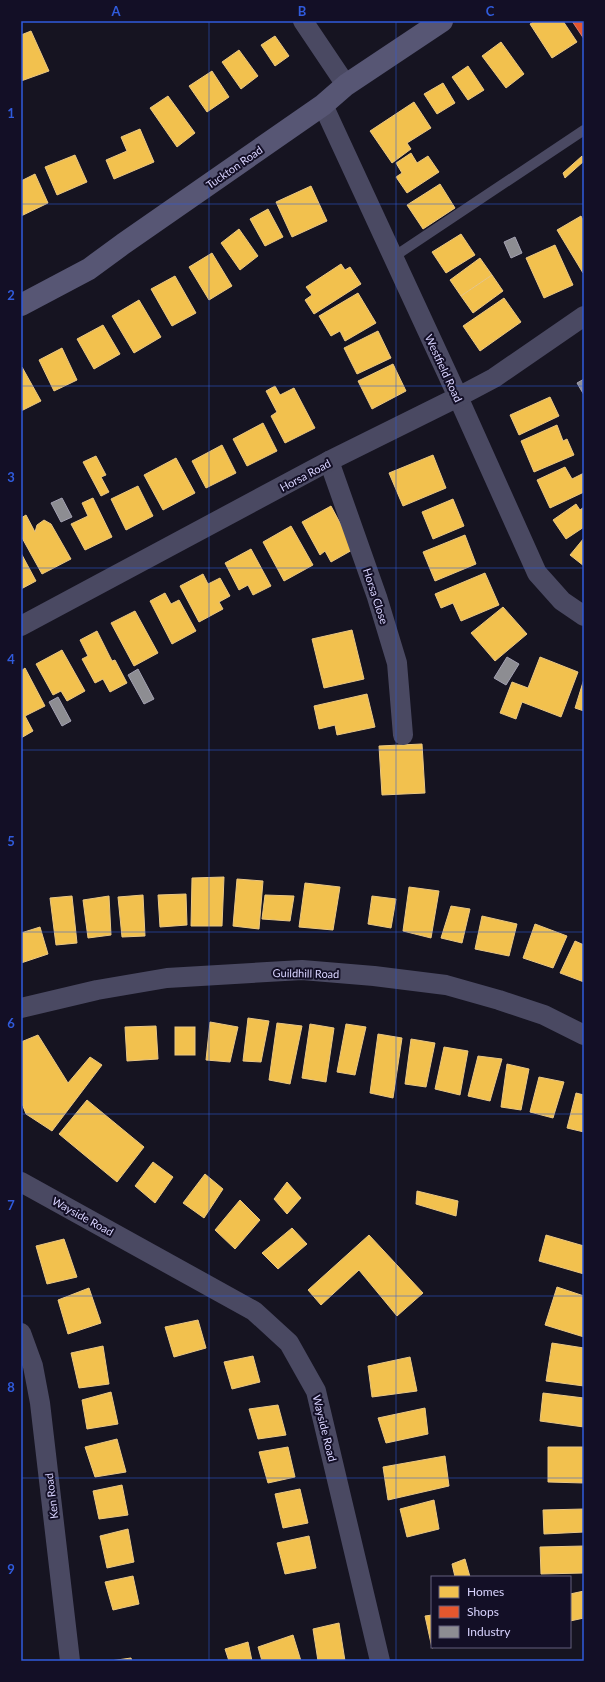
<svg xmlns="http://www.w3.org/2000/svg" width="605" height="1682" viewBox="0 0 605 1682" font-family="Lato,sans-serif">
<style>
.homes{fill:#f2c14e;stroke:#eac783}
.shops{fill:#e4572e;stroke:#e17c6d}
.industry{fill:#8d8d92;stroke:#a4a2b3}
.lines{fill:none;stroke-linecap:round;stroke-linejoin:round}
.lane{stroke:#4a4962;stroke-width:10}
.street{stroke:#4a4962;stroke-width:20}
.secondary{stroke:#575674;stroke-width:22}
.grid{fill:none;stroke:#305bdc;stroke-width:1;stroke-opacity:0.55}
.labels{text-anchor:middle;dominant-baseline:central;stroke-width:4;stroke-linejoin:round;paint-order:stroke}
.street-label{font-size:11px;fill:#d9d4ff;stroke:#130f26}
.neatline{fill:none;stroke:#305bdc;stroke-width:1.5}
.grid-label{font-size:13px;text-anchor:middle;font-weight:bold;fill:#305bdc}
</style>
<rect width="100%" height="100%" fill="#161421"/>
<g class="homes">
<path d="M535,21h28l14,21 -25,16 -22,-34z"/>
<path d="M31,31l18,40 -28,10v-46z"/>
<path d="M275,36l14,20 -14,10 -14,-21z"/>
<path d="M501,42l23,32 -18,14 -24,-32z"/>
<path d="M239,50l19,26 -17,13 -19,-27z"/>
<path d="M468,66l16,24 -16,10 -16,-23z"/>
<path d="M212,71l17,26 -22,15 -18,-26z"/>
<path d="M443,83l12,20 -18,11 -13,-20z"/>
<path d="M168,96l27,37 -18,14 -27,-39z"/>
<path d="M414,102l17,26 -24,15 4,6 -19,14 -22,-32z"/>
<path d="M140,129l14,33 -40,17 -8,-19 21,-9 -6,-14z"/>
<path d="M411,153l6,10 11,-7 11,16 -32,21 -11,-16 6,-4 -6,-10z"/>
<path d="M75,155l12,27 -30,13 -12,-28z"/>
<path d="M582,156l2,5 -19,17 -2,-5z"/>
<path d="M35,174l13,29 -27,13v-35z"/>
<path d="M440,184l15,24 -32,21 -16,-24z"/>
<path d="M311,186l16,35 -35,16 -16,-35z"/>
<path d="M268,209l15,28 -18,9 -15,-27z"/>
<path d="M581,216l3,6 -1,51 -26,-43z"/>
<path d="M239,229l19,27 -18,14 -19,-27z"/>
<path d="M461,234l14,21 -29,18 -14,-21z"/>
<path d="M555,245l18,40 -29,13 -18,-40z"/>
<path d="M212,253l20,33 -23,14 -20,-33z"/>
<path d="M480,258l12,17 -31,21 -11,-16z"/>
<path d="M341,264l4,6 5,-3 11,17 -47,30 -9,-14 7,-5 -6,-8z"/>
<path d="M492,275l11,16 -30,22 -12,-17z"/>
<path d="M175,276l21,37 -24,13 -21,-37z"/>
<path d="M358,293l18,30 -31,18 -5,-10 -9,5 -12,-20z"/>
<path d="M504,298l17,24 -41,29 -17,-25z"/>
<path d="M139,300l22,37 -27,16 -22,-37z"/>
<path d="M103,325l17,29 -26,15 -17,-30z"/>
<path d="M378,331l13,27 -34,16 -13,-26z"/>
<path d="M62,348l15,32 -23,11 -15,-31z"/>
<path d="M393,364l13,27 -34,18 -14,-28z"/>
<path d="M21,367h1l19,34 -20,10z"/>
<path d="M275,386l5,9 14,-7 21,40 -30,15 -14,-27 6,-4 -11,-21z"/>
<path d="M550,397l9,19 -40,19 -9,-20z"/>
<path d="M263,423l14,28 -30,15 -14,-27z"/>
<path d="M557,425l6,16 4,-2 7,16 -40,17 -13,-31z"/>
<path d="M222,445l14,28 -30,15 -14,-27z"/>
<path d="M433,455l13,33 -43,18 -14,-33z"/>
<path d="M96,456l10,19 -5,2 8,15 -8,4 -18,-34z"/>
<path d="M176,458l19,35 -32,17 -19,-35z"/>
<path d="M565,467l7,12 12,-6v19l-34,16 -13,-28z"/>
<path d="M138,486l15,30 -27,14 -15,-31z"/>
<path d="M93,498l19,39 -27,13 -14,-26 17,-8 -6,-13z"/>
<path d="M453,499l11,27 -31,13 -11,-27z"/>
<path d="M576,504l4,6 4,-3v20l-18,12 -13,-19z"/>
<path d="M331,506l23,43 -23,13 -6,-11 -5,4 -18,-33z"/>
<path d="M26,515l9,17 2,-7 7,-5 7,4 20,35 -29,15 -21,-38v-18z"/>
<path d="M291,526l22,39 -29,16 -21,-39z"/>
<path d="M465,535l11,29 -41,17 -12,-29z"/>
<path d="M584,538v28l-14,-11z"/>
<path d="M251,549l20,37 -18,9 -5,-10 -9,5 -14,-27z"/>
<path d="M21,553l15,28 -15,8z"/>
<path d="M485,573l14,32 -38,16 -8,-18 -12,5 -6,-14z"/>
<path d="M203,574l5,10 12,-6 10,18 -11,6 4,7 -24,13 -19,-36z"/>
<path d="M165,593l6,11 8,-4 17,31 -24,13 -22,-43z"/>
<path d="M503,607l24,27 -32,27 -24,-28z"/>
<path d="M135,611l23,42 -24,13 -23,-43z"/>
<path d="M352,630l12,49 -40,9 -12,-49z"/>
<path d="M97,631l15,30 3,-1 12,23 -17,9 -7,-13 -8,4 -13,-24 6,-3 -8,-16z"/>
<path d="M62,650l23,41 -18,10 -6,-10 -8,4 -17,-31z"/>
<path d="M540,657l38,15 -17,45 -39,-15 -6,17 -16,-6 12,-31 16,6z"/>
<path d="M25,668l20,38 -20,10 8,15 -12,7v-67z"/>
<path d="M584,679v32l-9,-3z"/>
<path d="M367,694l8,33 -38,8 -2,-10 -16,4 -5,-23z"/>
<path d="M422,744l3,49 -43,2 -3,-49z"/>
<path d="M224,877l-2,49h-31l1,-48z"/>
<path d="M237,879l26,2 -4,48 -26,-3z"/>
<path d="M305,883l35,4 -7,43 -34,-3z"/>
<path d="M409,887l30,4 -8,47 -28,-7z"/>
<path d="M186,894l1,31 -27,2 -2,-32z"/>
<path d="M143,895l2,41 -23,1 -4,-40z"/>
<path d="M265,895l29,1 -4,25 -28,-2z"/>
<path d="M72,896l5,47 -21,2 -6,-47z"/>
<path d="M109,896l2,39 -23,3 -5,-38z"/>
<path d="M372,896l24,3 -5,29 -23,-4z"/>
<path d="M451,906l19,3 -8,34 -21,-5z"/>
<path d="M482,916l35,8 -8,32 -34,-7z"/>
<path d="M535,924l32,12 -14,32 -30,-10z"/>
<path d="M40,927l8,27 -27,9v-30z"/>
<path d="M575,941l9,4v37l-24,-9z"/>
<path d="M248,1018l21,3 -8,41 -18,-1z"/>
<path d="M210,1022l28,5 -8,35 -24,-2z"/>
<path d="M277,1023l25,3 -12,58 -21,-4z"/>
<path d="M310,1024l24,4 -8,54 -24,-4z"/>
<path d="M346,1024l20,3 -11,48 -18,-3z"/>
<path d="M156,1026l2,33 -31,2 -2,-34z"/>
<rect x="175" y="1027" width="20" height="28"/>
<path d="M378,1034l24,4 -9,60 -23,-5z"/>
<path d="M38,1035l30,48 22,-26 12,8 -50,66 -26,-17 -5,-13v-59z"/>
<path d="M411,1039l24,4 -9,44 -21,-3z"/>
<path d="M444,1047l24,4 -8,44 -25,-6z"/>
<path d="M478,1056l24,3 -12,42 -22,-5z"/>
<path d="M507,1064l22,5 -8,41 -20,-3z"/>
<path d="M539,1077l25,5 -11,36 -23,-6z"/>
<path d="M576,1093l8,2v37l-17,-4z"/>
<path d="M87,1100l57,47 -27,35 -58,-48z"/>
<path d="M153,1162l20,15 -18,26 -20,-17z"/>
<path d="M205,1174l18,15 -19,29 -21,-15z"/>
<path d="M287,1182l14,16 -14,16 -13,-15z"/>
<path d="M417,1191l41,10 -2,15 -40,-12z"/>
<path d="M240,1200l20,20 -25,29 -20,-19z"/>
<path d="M292,1228l15,16 -29,25 -16,-16z"/>
<path d="M369,1235l54,58 -26,23 -38,-46 -38,35 -13,-15z"/>
<path d="M546,1235l38,11v28l-45,-13z"/>
<path d="M64,1239l13,38 -30,7 -11,-38z"/>
<path d="M557,1287l27,9v41l-39,-12z"/>
<path d="M89,1288l12,35 -33,11 -10,-34z"/>
<path d="M198,1320l8,28 -32,9 -9,-30z"/>
<path d="M552,1343l32,5v38l-38,-5z"/>
<path d="M103,1346l6,38 -30,4 -8,-35z"/>
<path d="M253,1356l7,26 -28,7 -8,-27z"/>
<path d="M410,1357l7,34 -45,6 -4,-31z"/>
<path d="M111,1392l7,32 -31,5 -5,-29z"/>
<path d="M543,1393l41,5v29l-44,-6z"/>
<path d="M278,1405l8,30 -28,4 -9,-30z"/>
<path d="M425,1408l3,26 -42,9 -8,-25z"/>
<path d="M117,1439l9,33 -31,5 -10,-30z"/>
<path d="M288,1447l7,30 -27,6 -9,-31z"/>
<path d="M548,1447h36v36l-36,-1z"/>
<path d="M445,1456l4,30 -61,14 -5,-33z"/>
<path d="M122,1485l6,30 -29,4 -6,-28z"/>
<path d="M300,1489l8,34 -25,5 -8,-34z"/>
<path d="M434,1500l5,29 -32,8 -7,-28z"/>
<path d="M584,1509v23l-40,2 -1,-24z"/>
<path d="M128,1529l6,33 -27,6 -7,-32z"/>
<path d="M309,1536l7,32 -31,6 -8,-31z"/>
<path d="M584,1546v27l-43,1 -1,-27z"/>
<path d="M465,1559l5,18h-15l-3,-13z"/>
<path d="M133,1576l6,28 -26,6 -8,-28z"/>
<path d="M584,1591v27l-14,3v-27z"/>
<path d="M432,1615v32h3l-3,1 -7,-32z"/>
<path d="M339,1623l6,38h-27l-5,-32z"/>
<path d="M293,1635l8,26h-39l-4,-14z"/>
<path d="M248,1642l4,19h-23l-4,-12z"/>
<path d="M131,1658l1,3h-22z"/>
</g>
<path class="shops" d="M572,21h12v18z"/>
<g class="industry">
<path d="M515,237l7,16 -11,5 -7,-16z"/>
<path d="M584,379v16l-7,-12z"/>
<path d="M62,498l10,19 -11,5 -10,-19z"/>
<path d="M507,657l12,7 -13,21 -12,-7z"/>
<path d="M138,669l16,30 -10,5 -16,-29z"/>
<path d="M58,697l13,24 -9,5 -13,-24z"/>
</g>
<g class="lines">
<path class="lane" d="M392,258l192,-128"/>
<g class="street">
<path d="M303,21l43,64"/>
<path d="M323,105l135,292 79,176 25,28 22,15"/>
<path d="M329,461l48,136 20,66 6,72"/>
<path d="M21,626l308,-165 129,-64 36,-19 90,-62"/>
<path d="M21,1008l76,-18 70,-12 135,-8 72,6 72,9 53,15 45,15 40,20"/>
<path d="M21,1182l233,129 35,32 27,48 64,270"/>
<path d="M21,1333l12,33 7,37 30,258"/>
</g>
<path class="secondary" d="M21,305l68,-36 34,-25 200,-139 23,-20 96,-64"/>
</g>
<path class="grid" d="M209,21v1640M396,21v1640M21,204h563M21,386h563M21,568h563M21,750h563M21,932h563M21,1114h563M21,1296h563M21,1478h563"/>
<g class="labels">
<g class="street-label">
<text transform="translate(234 167) rotate(-35)">Tuckton Road</text>
<text transform="translate(444 368) rotate(65)">Westfield Road</text>
<text transform="translate(305 475) rotate(-28)">Horsa Road</text>
<text transform="translate(376 596) rotate(72)">Horsa Close</text>
<text transform="translate(306 973) rotate(1)">Guildhill Road</text>
<text transform="translate(83 1216) rotate(29)">Wayside Road</text>
<text transform="translate(325 1428) rotate(76)">Wayside Road</text>
<text transform="translate(51 1496) rotate(-97)">Ken Road</text>
</g>
</g>
<rect width="605" height="1682" fill="none" stroke="#130f26" stroke-width="44"/>
<rect x="431" y="1576" width="140" height="72" fill="#130f26" stroke="#625e7d"/>
<rect x="439" y="1586" width="20" height="12" fill="#f2c14e" stroke="#625e7d"/>
<text x="467" y="1596" font-size="12" fill="#d9d4ff">Homes</text>
<rect x="439" y="1606" width="20" height="12" fill="#e4572e" stroke="#625e7d"/>
<text x="467" y="1616" font-size="12" fill="#d9d4ff">Shops</text>
<rect x="439" y="1626" width="20" height="12" fill="#8d8d92" stroke="#625e7d"/>
<text x="467" y="1636" font-size="12" fill="#d9d4ff">Industry</text>
<rect x="22" y="22" width="561" height="1638" class="neatline"/>
<g class="grid-label">
<text x="116" y="16">A</text>
<text x="302" y="16">B</text>
<text x="490" y="16">C</text>
<text x="11" y="118">1</text>
<text x="11" y="300">2</text>
<text x="11" y="482">3</text>
<text x="11" y="664">4</text>
<text x="11" y="846">5</text>
<text x="11" y="1028">6</text>
<text x="11" y="1210">7</text>
<text x="11" y="1392">8</text>
<text x="11" y="1574">9</text>
</g>
</svg>
